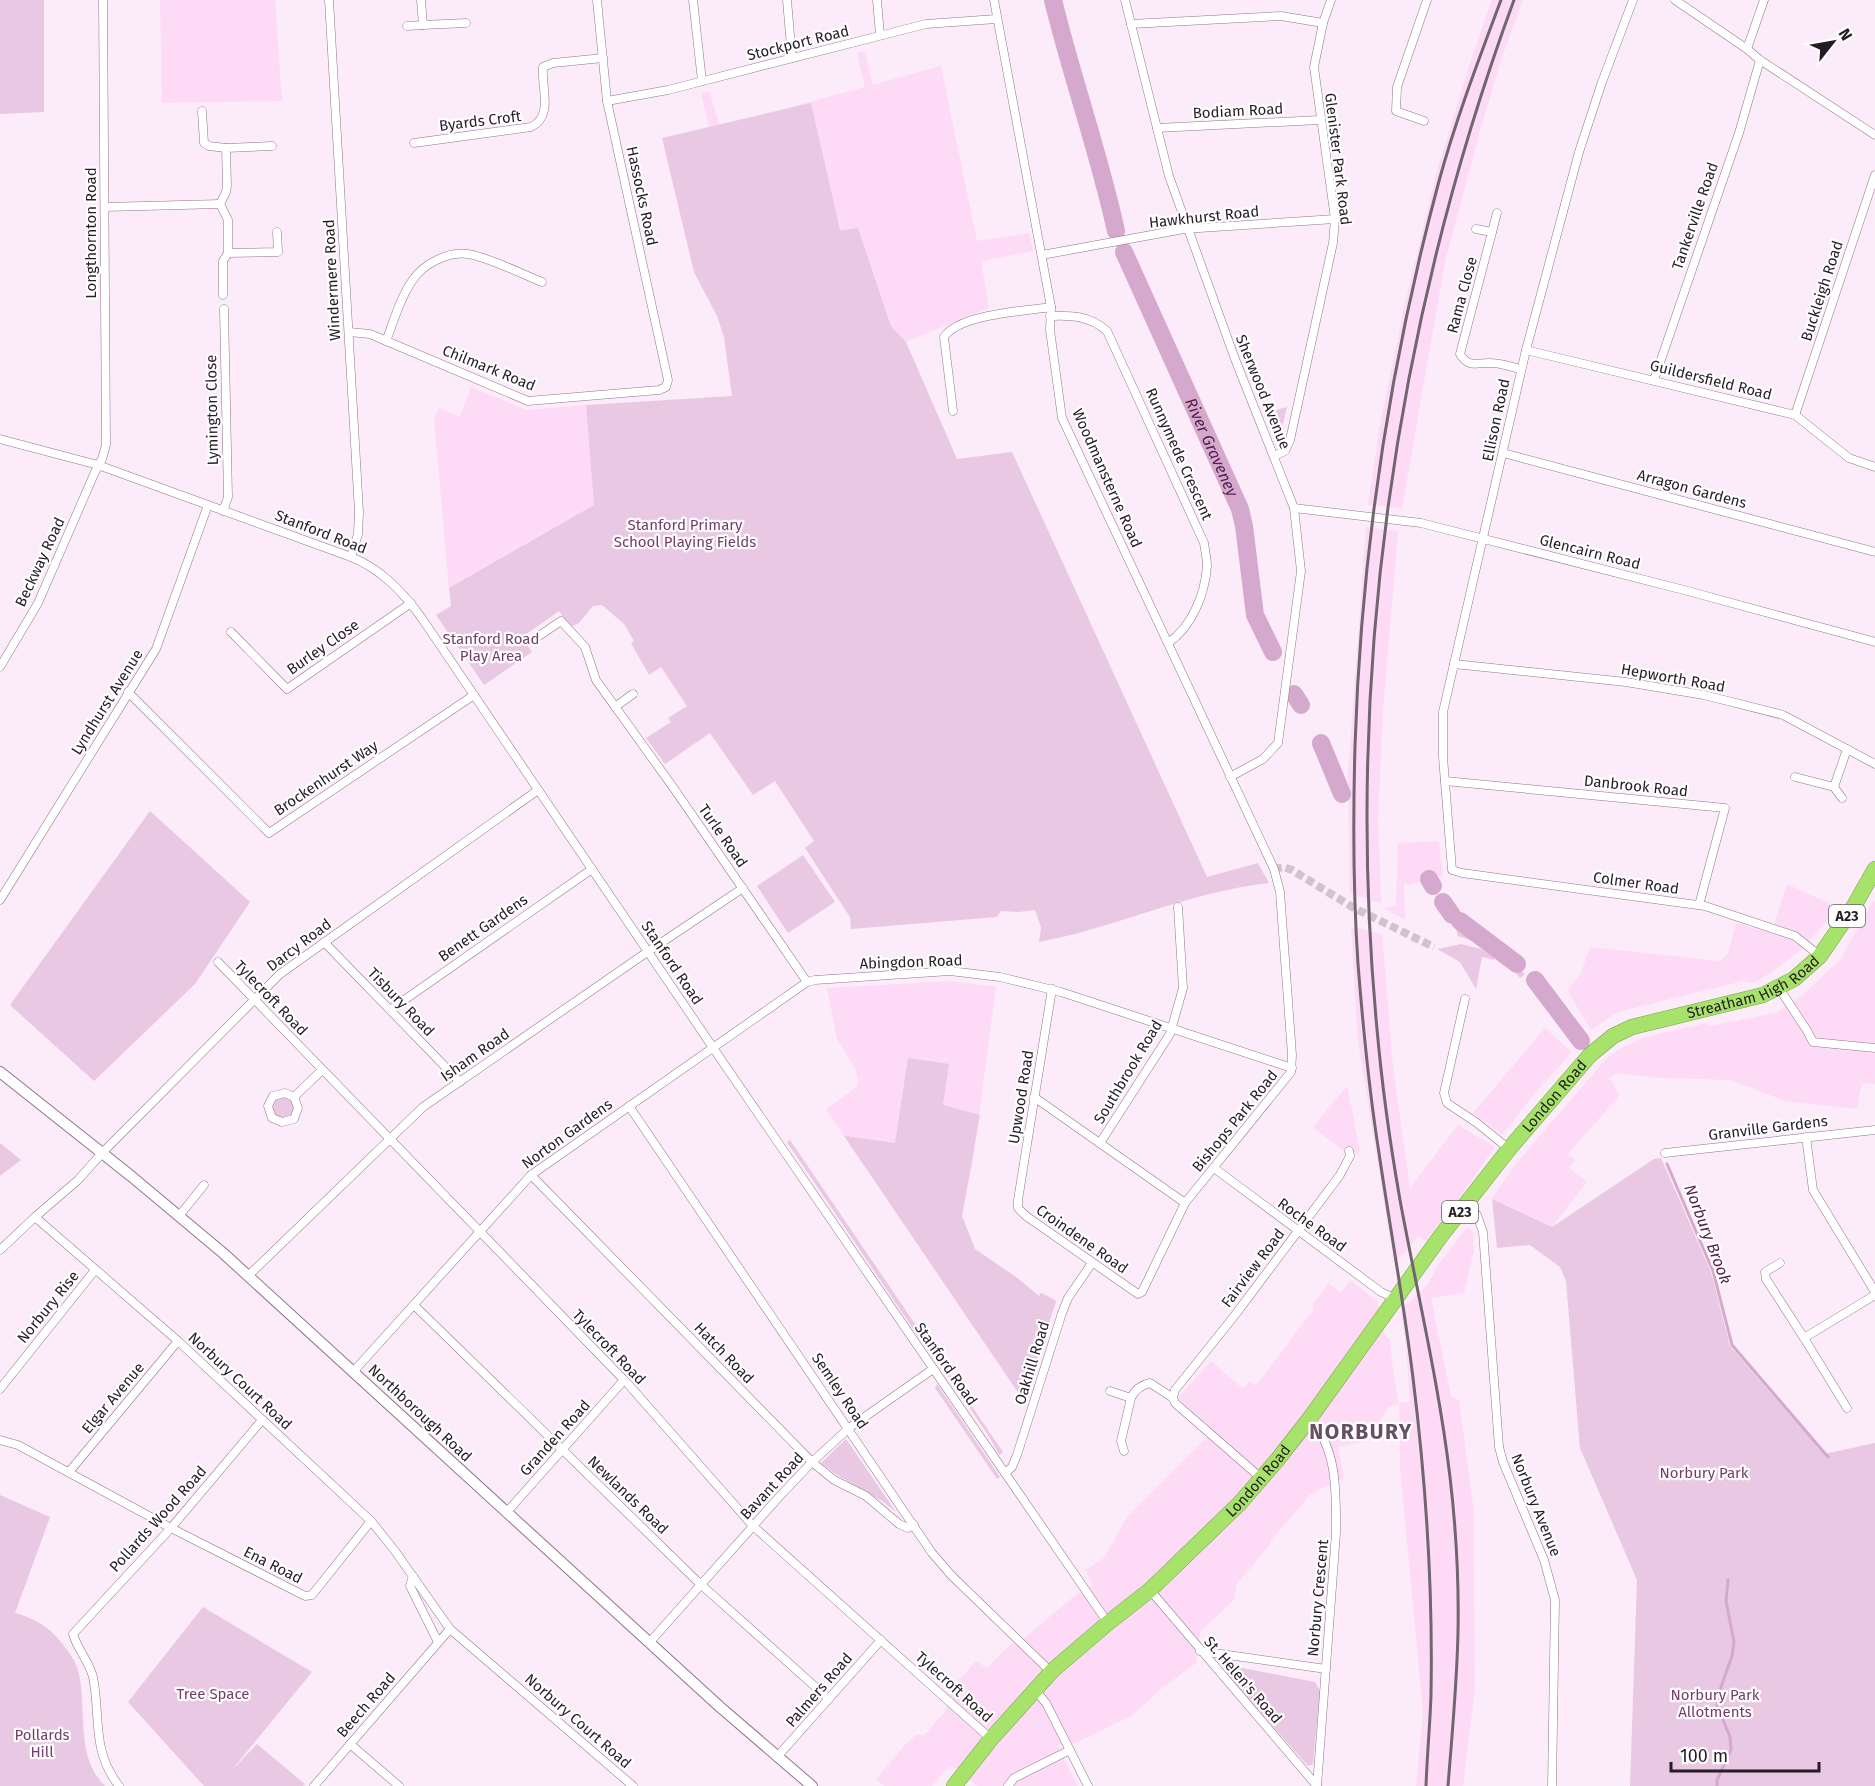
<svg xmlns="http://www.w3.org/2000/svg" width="1875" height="1786" viewBox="0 0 1875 1786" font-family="'Fira Sans',sans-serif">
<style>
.built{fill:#fddbf7}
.green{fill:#e9c8e3}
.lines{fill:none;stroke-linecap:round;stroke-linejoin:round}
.stream{stroke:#d5a9cd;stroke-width:3}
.river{stroke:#d5a9cd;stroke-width:18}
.street-tunnel{stroke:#d1c2ce;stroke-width:8;stroke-dasharray:8 4;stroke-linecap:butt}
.street-casing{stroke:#8f768b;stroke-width:9}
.secondary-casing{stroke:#8f768b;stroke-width:12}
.highway-casing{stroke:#7a9d52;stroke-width:16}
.street{stroke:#fff;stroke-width:8}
.secondary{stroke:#fff;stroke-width:10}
.highway{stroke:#a7e36b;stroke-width:15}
.rail{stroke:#71656f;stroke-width:3}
.labels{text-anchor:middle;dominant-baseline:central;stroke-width:4.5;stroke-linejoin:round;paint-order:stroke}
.shield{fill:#fefefe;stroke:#676065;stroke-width:1.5}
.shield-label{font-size:14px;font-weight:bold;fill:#261c24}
.street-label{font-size:15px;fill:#261c24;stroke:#fefefe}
.park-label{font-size:15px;fill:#743d6c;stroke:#fefefe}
.water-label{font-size:16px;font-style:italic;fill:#521e4c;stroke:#fefefe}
.district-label{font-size:21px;font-weight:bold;letter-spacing:1.5px;fill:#664f62;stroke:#fefefe}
</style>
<rect width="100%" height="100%" fill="#fcebf9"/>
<g class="built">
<path d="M160,0h115l7,101 -120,2z"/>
<path d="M1492,0h31l-21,57 -23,77 -34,128 -43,246 -34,-3 12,-80 25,-122 33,-136 32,-104z"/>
<path d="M865,52l8,33 68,-19 36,175 52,-8 4,18 -52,10 8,47 -83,34 -15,-16 -33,-98 -18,2 -15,-61 -115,-39 -9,-37 8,-2 11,35 145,-39 -8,-34z"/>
<path d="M471,387l56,23 59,-5 9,100 -146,83 -15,-169 5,-11 21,9z"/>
<path d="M1366,527l32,4 -15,179 -5,108 3,86 -31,-11 -2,-119z"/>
<path d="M1439,841l4,34 -33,10 -6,-2 1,37 -21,-12 12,-2 2,-63z"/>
<path d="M1787,884l50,23 -17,22 -20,22 -30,22 -17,10 -10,-2 -125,31 -27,18 -24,-40 13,-15 10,-28 129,14 9,-7 8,-31 35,10z"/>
<path d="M1873,901l2,1v182l-13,-1 -5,26 -72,-8 -54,-21 -72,-2 -42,-5 -8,5 11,17 -52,59 7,6 -6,8 18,14 -35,45 -60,-28 21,-32 92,-107 16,-12 22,-10 63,-15 2,3 68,-13 24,-16 40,-37z"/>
<path d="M1351,927l31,7 11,134 17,120 48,-63 37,22 -35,50 -35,44 -6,-5 -25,28 -36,-223z"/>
<path d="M952,981l44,6 -23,174 -11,55 13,33 41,28 23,19 2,-3 8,2 7,6 -32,100 -198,-292 24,-17 7,-6 1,-6 -3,-12 -18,-29 -10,-51z"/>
<path d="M1545,1028l27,24 -35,39 -35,44 -29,-22z"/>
<path d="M1347,1086l13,65 -4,3 -3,-3 -8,1 -32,-25z"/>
<path d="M1467,1227l6,5 1,19 -10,42 -33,5 20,98 8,4 14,105 2,183 -12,98h-47l7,-74 -23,-245 -1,-64 -10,4 -24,34 -27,6 6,32 -26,11 -8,5 -40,46 1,2 -34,41 -3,16 -34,32 -4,31 -35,26 -28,26 -57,28 -19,2 21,41h-101l-27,-21 -18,21h-48l-8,-7 28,-33 12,-11h8l21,-23 6,-23 24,-27h3l9,6 23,-23 17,-9 46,-39 20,-12 -8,-15 19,-12 23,-41 86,-86 -35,-33 33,-37 32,28 7,-8 6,5 58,-77 -2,-3 17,-23 12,10 9,-13 27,21 8,35 5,3 3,31 6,33 11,-2 -4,-53 -5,-38 27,-26 10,-19z"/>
</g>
<g class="green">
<path d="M0,0h44v112l-44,2z"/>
<path d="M811,103l29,127 18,-2 33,98 15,16 51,117 55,-7 195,425 51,-14 11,20c-63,7 -120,30 -180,47 -16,5 -33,8 -50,12l2,-15 -6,-17 -16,2 -18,-1 -4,6 -146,12 -1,-12 -45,-69 9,-7 -39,-60 -22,14 -43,-62 -45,31 -19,-26 25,-16 -3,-4 19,-12 -26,-39 -12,8 -18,-32 3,-2 -10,-17 -22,-19 -9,1 -14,17 -9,4 -11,-16 -37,26 10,15 -48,33 -48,-70 15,-9 -2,-18 145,-83 -8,-100 146,-9 -8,-59 -7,-21 -23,-44 -32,-134z"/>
<path d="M1264,407l12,3 11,-3 -8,33 -2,-1z"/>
<path d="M150,811l100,91 -55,82 -101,97 -84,-76z"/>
<path d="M803,855l32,47 -47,31 -31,-47z"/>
<path d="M1457,922l68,52 -5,4 -8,-10 -30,-24 -24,-8 -2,-7z"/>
<path d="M1461,944l20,5 13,8v3l-12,-3 -6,32 -16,-27 -23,-13z"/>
<path d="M908,1058l41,6 -6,41 37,10 -18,101 13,33 41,28 23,19 2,-3 15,8 -32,100 -180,-265 51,7z"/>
<path d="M277,1095l16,4 2,15 -10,7 -14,-8 1,-13z"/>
<path d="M790,1140l142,209 -2,1 -12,-14 -131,-194z"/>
<path d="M0,1143l21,17 -21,16z"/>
<path d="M1661,1158l50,114 19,74 94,108 51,-11v343h-245l7,-206 -57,-132 -14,-167 -6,-14 -30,-22 -33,3 -5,-49 60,28 102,-68z"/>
<path d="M934,1351l69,101 -4,3 -9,-17 -58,-86z"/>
<path d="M937,1384l63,93 -3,2 -62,-91z"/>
<path d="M846,1439l50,73 -14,-11 -45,-26 -16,-12z"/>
<path d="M0,1495l50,22 -35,96c19,5 34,14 46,29 7,9 14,18 17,28 10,38 -4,86 27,116h-105z"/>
<path d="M203,1607l109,65 -80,98 25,-26 48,40 -2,2h-99l-76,-84z"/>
<path d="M1227,1665l88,17 5,9 -7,73 -5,2 -82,-92z"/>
</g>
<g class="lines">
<g class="stream">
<path d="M1667,1164l46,107 19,74 96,112"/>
<path d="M1717,1786v-6l14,-30 -1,-13 -13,-32 3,-15 12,-34 2,-14 -8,-41 2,-21"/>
</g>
<g class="river">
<path d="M1053,0c19,78 46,153 63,231"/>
<path id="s1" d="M1124,252l116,257 4,17 11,89 18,37"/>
<path d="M1294,694l7,11"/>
<path d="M1321,743l21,51"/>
<path d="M1429,879l4,7"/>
<path d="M1443,902l9,13"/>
<path d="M1460,921l57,43"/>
<path d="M1535,980l46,61"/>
</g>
<path class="street-tunnel" d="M1274,869l10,-2 8,3 62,38 80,39"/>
<defs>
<g id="street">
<path d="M329,0l30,512 -1,22 -7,23"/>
<path d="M421,0l2,25 43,-2"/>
<path d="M693,0l9,81"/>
<path d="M787,0l5,58"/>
<path d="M877,0l3,35"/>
<path d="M994,0l57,307 -1,23 12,88 212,451 6,23 12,163 -1,17 -106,131 -43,89 -4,2 -112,-78 -8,-8v-8l34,-211"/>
<path d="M1125,0l44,176 66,183 59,149 7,63 -23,172 -15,16 -33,18"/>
<path d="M1633,0l-31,82 -23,70 -53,198 -83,362v45l9,113 10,3 243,33 90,30 25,20"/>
<path d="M1675,0l72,49 13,11 115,75"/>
<path d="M1131,24l150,-8 42,7"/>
<path d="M407,26l16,-1"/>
<path d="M1747,49l17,-49"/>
<path d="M607,101l61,-11 258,-66 70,-5"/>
<path d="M202,111l2,32 5,3 17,2"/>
<path d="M1424,121l-28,-10 1,-24 30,-87"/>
<path d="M1157,128l163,-8"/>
<path d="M414,143l117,-16c23,-11 10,-40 12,-60l10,-4 50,-5"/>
<path d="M220,204l6,-12 1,-6 -1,-38 46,-2"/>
<path d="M105,207l115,-3 8,16v33l-5,8v34"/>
<path d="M1497,213l-37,141c9,15 17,8 31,9 10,0 20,4 30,6"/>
<path d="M1476,229l16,3"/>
<path d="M228,253l50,-1 -1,-20"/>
<path d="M1042,255l142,-26 151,-10"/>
<path d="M1050,316c22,-1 40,0 57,15l97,212c1,7 3,16 3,23 -2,28 -15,61 -39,77"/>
<path d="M349,332l21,2 158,67 131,-11 7,-3 2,-7 -61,-279 -10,-101"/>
<path d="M386,341c8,-20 14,-43 26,-60 11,-17 36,-30 56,-27 20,3 54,20 74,28"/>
<path d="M1526,350l269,65 54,43 26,9"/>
<path d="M1654,380l85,-247 21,-73"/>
<path d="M953,411l-9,-74c15,-23 81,-26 107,-30"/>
<path d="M1795,415l80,-240"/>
<path d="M0,439l98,26 253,92c30,12 51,34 70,60l299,441 388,565"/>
<path d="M1503,453l372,99"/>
<path d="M1274,456l11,-5 5,-11 43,-197 2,-24 -21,-152 9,-44 8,-23"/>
<path d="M1294,508l127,15 263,67 191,52"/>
<path d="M223,511l5,-14 -4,-188"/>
<path d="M231,632l56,57 124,-86"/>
<path d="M533,640l28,-19 24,26 11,33 79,110 132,192"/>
<path d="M1454,664l172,18 78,13 79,20 92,49"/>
<path d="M0,667l38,-64 57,-131 7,-13 4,-14 -3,-445"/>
<path d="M128,692l141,141 205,-138"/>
<path d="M615,707l18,-13"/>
<path d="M1795,777l39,10 13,-38"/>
<path d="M1445,781l280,27 -26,97"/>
<path d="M1834,787l8,11"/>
<path d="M0,900l156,-251 52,-144"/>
<path d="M324,942l136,140"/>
<path d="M218,962l410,422 125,142 238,213"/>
<path d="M1779,988l27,41 7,13 62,6"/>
<path d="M1465,999l-21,94 3,10 30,20 32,26"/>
<path d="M390,1010l202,-141"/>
<path d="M294,1097l-9,-4 -12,3 -5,10 4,12 10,4 12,-3 4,-11 -4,-11 28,-27"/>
<path d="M1034,1097l151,106"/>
<path d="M629,1106l303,447 19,22 100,97"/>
<path d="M1806,1137l7,53 62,102"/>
<path d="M1100,1143l70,-109 13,-46 -5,-81"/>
<path d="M1665,1153l210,-23"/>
<path d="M1214,1168l167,124 15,7"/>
<path d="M531,1175l281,287 22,18 32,16 33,28 9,4 6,-3"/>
<path d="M1466,1204l11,11 6,17 16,215 4,15 41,98 11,40 -3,186"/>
<path d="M179,1216l25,-31"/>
<path d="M35,1217l143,124 193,180 24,30 55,78 183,157"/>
<path d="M0,1250l35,-33 43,-37 24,-27 178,-179 258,-184"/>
<path d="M1780,1263l-15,9 1,7 38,59"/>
<path d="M248,1276l175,-169 217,-150 103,-69"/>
<path d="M414,1305l283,276 132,118"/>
<path d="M353,1372l178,-197 276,-193 8,-2 135,-9 50,6 61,15 231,76"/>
<path d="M0,1389l95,-119"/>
<path d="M1110,1391l21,7"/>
<path d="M1173,1398l2,-8 60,-75 105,-140 10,-19 -1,-5"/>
<path d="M1847,1408l-43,-70 71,-43"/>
<path d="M1310,1418c28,33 26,74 26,115l-19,253"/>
<path d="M0,1440l18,5 153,83 134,68 7,-1 59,-74"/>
<path d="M1124,1451l-3,-10 10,-43c4,-9 10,-13 19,-15l23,15 2,5 86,75"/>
<path d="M69,1472l109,-131"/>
<path d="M1005,1473l7,-6 5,-12 45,-142 6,-15 24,-35"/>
<path d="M506,1513l118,-133"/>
<path d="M413,1576l-3,10 28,56"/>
<path d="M1150,1590l167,196"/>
<path d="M649,1643l130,-146 33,-35 37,-34 84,-59"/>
<path d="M1200,1651l126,18"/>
<path d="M1035,1690l11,13 42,83"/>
<path d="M350,1744l49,42"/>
<path d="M777,1757l104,-117"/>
<path d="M119,1786c-28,-36 -18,-69 -26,-109 -4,-16 -16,-28 -20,-43l98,-106 91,-108"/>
<path d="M314,1786l136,-157"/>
<path d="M1008,1786l6,-8 56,-28"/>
</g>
<path id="secondary" d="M0,1072l131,104 92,77 497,454 92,79"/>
<g id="highway">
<path id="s2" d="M954,1786l37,-47 62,-69 55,-47 42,-33 90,-87 38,-44 32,-41 130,-181 69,-88 81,-94 23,-19 19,-9 131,-32 31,-16 26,-23 34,-50 21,-37"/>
</g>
</defs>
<use href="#street" class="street-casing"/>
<use href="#secondary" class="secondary-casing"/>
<use href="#highway" class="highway-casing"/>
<use href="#street" class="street"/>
<use href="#secondary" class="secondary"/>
<use href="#highway" class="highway"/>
<g class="rail">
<path d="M1426,1786c1,-30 4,-61 5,-91 2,-106 -5,-212 -18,-317 -9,-75 -23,-150 -34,-225 -10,-63 -16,-126 -21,-189 -5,-73 -5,-146 -3,-218 6,-193 34,-379 84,-565 17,-62 40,-122 62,-181"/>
<path d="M1448,1786c4,-51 9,-103 10,-154 1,-52 -2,-104 -8,-155 -11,-93 -33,-185 -50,-277 -10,-57 -18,-114 -23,-171 -33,-347 17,-703 137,-1029"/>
</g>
</g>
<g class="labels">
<g class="shield">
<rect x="1829" y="905" width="36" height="22" rx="4.5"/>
<rect x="1442" y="1201" width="36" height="22" rx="4.5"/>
</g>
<g class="shield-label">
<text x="1847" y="916">A23</text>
<text x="1460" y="1212">A23</text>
</g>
<g class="street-label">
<text transform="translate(798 43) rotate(-14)">Stockport Road</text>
<text transform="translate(1238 111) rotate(-3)">Bodiam Road</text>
<text transform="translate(480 121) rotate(-7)">Byards Croft</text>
<text transform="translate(1338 159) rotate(83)">Glenister Park Road</text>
<text transform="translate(642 196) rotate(78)">Hassocks Road</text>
<text transform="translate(1695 216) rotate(-71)">Tankerville Road</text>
<text transform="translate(1204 217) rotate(-6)">Hawkhurst Road</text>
<text transform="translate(91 233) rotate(-90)">Longthornton Road</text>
<text transform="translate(332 280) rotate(-93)">Windermere Road</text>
<text transform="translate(1822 291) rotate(-72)">Buckleigh Road</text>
<text transform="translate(1462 295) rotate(-75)">Rama Close</text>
<text transform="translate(489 368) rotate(22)">Chilmark Road</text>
<text transform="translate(1711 380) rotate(14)">Guildersfield Road</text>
<text transform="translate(1263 392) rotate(68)">Sherwood Avenue</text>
<text transform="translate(212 410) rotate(-91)">Lymington Close</text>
<text transform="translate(1496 420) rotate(-78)">Ellison Road</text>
<text transform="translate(1179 454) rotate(66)">Runnymede Crescent</text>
<text transform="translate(1107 478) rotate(66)">Woodmansterne Road</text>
<text transform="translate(1692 489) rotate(15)">Arragon Gardens</text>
<text transform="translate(321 532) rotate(21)">Stanford Road</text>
<text transform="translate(1590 552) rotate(14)">Glencairn Road</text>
<text transform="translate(40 562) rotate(-65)">Beckway Road</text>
<text transform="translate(323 647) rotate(-35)">Burley Close</text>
<text transform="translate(1673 678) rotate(10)">Hepworth Road</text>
<text transform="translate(107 702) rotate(-58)">Lyndhurst Avenue</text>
<text transform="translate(326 778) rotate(-34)">Brockenhurst Way</text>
<text transform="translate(1636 786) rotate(6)">Danbrook Road</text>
<text transform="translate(723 836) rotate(55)">Turle Road</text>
<text transform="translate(1636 883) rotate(8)">Colmer Road</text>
<text transform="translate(483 928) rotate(-35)">Benett Gardens</text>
<text transform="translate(299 945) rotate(-37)">Darcy Road</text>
<text transform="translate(911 962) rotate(-2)">Abingdon Road</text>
<text transform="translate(672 963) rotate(56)">Stanford Road</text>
<text stroke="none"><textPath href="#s2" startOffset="1152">Streatham High Road</textPath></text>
<text transform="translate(271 998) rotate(46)">Tylecroft Road</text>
<text transform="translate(401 1002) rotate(46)">Tisbury Road</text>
<text transform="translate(475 1055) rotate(-35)">Isham Road</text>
<text transform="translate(1128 1072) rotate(-59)">Southbrook Road</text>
<text stroke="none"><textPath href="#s2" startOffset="918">London Road</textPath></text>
<text transform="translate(1021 1097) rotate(-81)">Upwood Road</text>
<text transform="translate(1235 1121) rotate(-51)">Bishops Park Road</text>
<text transform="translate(1768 1128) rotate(-7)">Granville Gardens</text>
<text transform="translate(567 1134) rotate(-36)">Norton Gardens</text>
<text transform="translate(1312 1225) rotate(36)">Roche Road</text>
<text transform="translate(1082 1239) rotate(35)">Croindene Road</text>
<text transform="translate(1253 1268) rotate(-53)">Fairview Road</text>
<text transform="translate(48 1307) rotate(-51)">Norbury Rise</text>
<text transform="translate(609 1347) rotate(46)">Tylecroft Road</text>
<text transform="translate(724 1353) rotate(46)">Hatch Road</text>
<text transform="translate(1032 1363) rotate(-73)">Oakhill Road</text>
<text transform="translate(946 1364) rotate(55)">Stanford Road</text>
<text transform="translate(240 1381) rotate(43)">Norbury Court Road</text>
<text transform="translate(840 1391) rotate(56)">Semley Road</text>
<text transform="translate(113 1398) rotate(-50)">Elgar Avenue</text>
<text transform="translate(420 1413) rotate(43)">Northborough Road</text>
<text transform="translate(555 1438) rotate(-48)">Granden Road</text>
<text stroke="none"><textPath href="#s2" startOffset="432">London Road</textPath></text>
<text transform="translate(772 1486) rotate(-47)">Bavant Road</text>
<text transform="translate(628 1495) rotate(44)">Newlands Road</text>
<text transform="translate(1536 1505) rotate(68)">Norbury Avenue</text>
<text transform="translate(158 1519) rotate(-48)">Pollards Wood Road</text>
<text transform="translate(273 1565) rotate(27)">Ena Road</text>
<text transform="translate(1318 1598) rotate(-85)">Norbury Crescent</text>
<text transform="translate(1243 1680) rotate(49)">St. Helen's Road</text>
<text transform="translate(954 1687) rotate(42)">Tylecroft Road</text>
<text transform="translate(819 1690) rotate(-49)">Palmers Road</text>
<text transform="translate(366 1705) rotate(-49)">Beech Road</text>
<text transform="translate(578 1721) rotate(41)">Norbury Court Road</text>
</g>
<g class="park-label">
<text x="685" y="525">Stanford Primary<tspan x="685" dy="17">School Playing Fields</tspan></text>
<text x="491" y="639">Stanford Road<tspan x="491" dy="17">Play Area</tspan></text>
<text x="1704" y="1473">Norbury Park</text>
<text x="213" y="1694">Tree Space</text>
<text x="1715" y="1695">Norbury Park<tspan x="1715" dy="17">Allotments</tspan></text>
<text x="42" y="1735">Pollards<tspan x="42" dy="17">Hill</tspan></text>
</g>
<g class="water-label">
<text stroke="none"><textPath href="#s1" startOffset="214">River Graveney</textPath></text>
<text transform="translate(1708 1234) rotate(69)">Norbury Brook</text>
</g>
<g class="district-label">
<text x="1361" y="1432">NORBURY</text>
</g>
</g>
<g transform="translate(1833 42) rotate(59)" stroke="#fefefe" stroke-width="4.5" paint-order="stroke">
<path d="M0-4.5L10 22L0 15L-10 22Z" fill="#261c24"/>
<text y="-9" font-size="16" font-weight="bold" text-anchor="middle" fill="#261c24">N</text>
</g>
<path d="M1671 1762v9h148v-9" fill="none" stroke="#261c24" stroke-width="3"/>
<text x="1680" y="1762" font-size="18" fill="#261c24" stroke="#fefefe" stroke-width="4.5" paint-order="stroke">100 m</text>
</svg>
